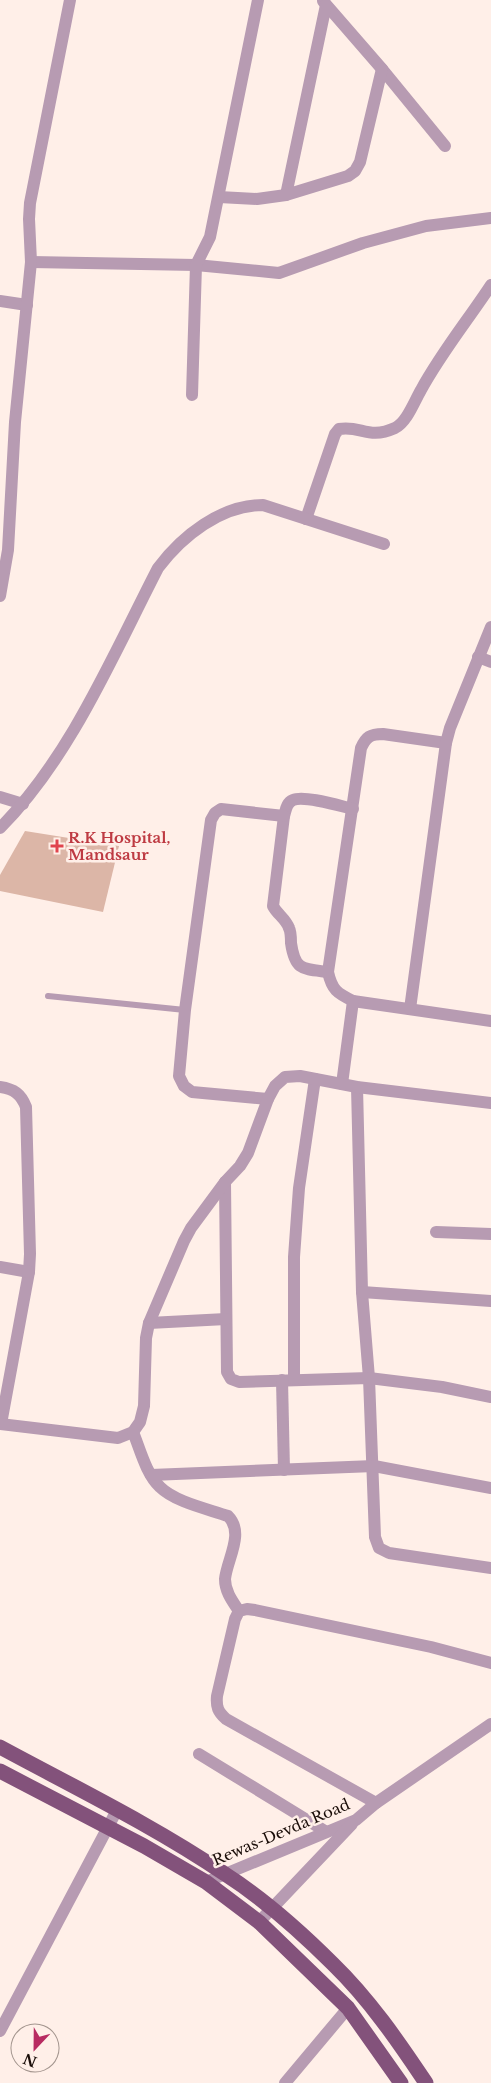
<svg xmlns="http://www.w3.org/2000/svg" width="491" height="2083" viewBox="0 0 491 2083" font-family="'Libre Baskerville',serif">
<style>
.building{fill:#dcb6a7}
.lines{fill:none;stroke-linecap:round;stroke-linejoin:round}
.service{stroke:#b79bb2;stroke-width:6}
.minor{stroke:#b79bb2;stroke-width:12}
.primary{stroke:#83527b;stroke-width:15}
.health-dot{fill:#e0444e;stroke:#ffefe8;stroke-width:2}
.labels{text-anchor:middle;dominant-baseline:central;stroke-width:5;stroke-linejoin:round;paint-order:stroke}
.health-label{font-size:15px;font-weight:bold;fill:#be3a42;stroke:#ffefe8;text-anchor:start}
.street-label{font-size:15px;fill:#1a0d08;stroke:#ffefe8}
</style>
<rect width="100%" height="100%" fill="#ffefe8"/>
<path class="building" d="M25,831l94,15 -16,66 -103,-21v-16z"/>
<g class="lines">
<path class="service" d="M48,996l137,14"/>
<g class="minor">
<path d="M323,1l59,68 63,77"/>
<path d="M286,195l40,-190"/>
<path d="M219,197l38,2 29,-4 62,-19 7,-5 5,-9 22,-93"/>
<path d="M31,262l165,3 83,8 84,-30 63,-17 65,-8"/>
<path d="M0,301l27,4"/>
<path d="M192,395l4,-130 14,-28 48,-237"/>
<path d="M306,519l29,-85 4,-5c22,-4 29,11 56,-1 12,-6 19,-26 26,-38 20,-37 47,-70 70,-105"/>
<path d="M0,596l8,-46 7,-128 16,-160 -2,-43 1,-16 40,-203"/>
<path d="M478,657l13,5"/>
<path d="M446,743l-63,-9c-13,0 -17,3 -22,14l-33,224c4,18 9,21 25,29l138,20"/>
<path d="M0,797l23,7"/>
<path d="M0,828c70,-70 113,-173 158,-260 24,-32 63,-63 105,-63l121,39"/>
<path d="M328,972c-25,-3 -33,-1 -37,-29 0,-4 0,-11 -2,-15 -3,-9 -12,-14 -16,-22l11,-90c2,-6 2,-13 9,-16 11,-5 47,6 60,9"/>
<path d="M410,1009l36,-266 4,-15 41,-101"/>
<path d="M342,1084l11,-83"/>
<path d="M0,1087c14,2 21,7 26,20l4,147 -1,18 -28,152"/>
<path d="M357,1087l5,205 7,86 6,159 4,11 10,5 102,15"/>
<path d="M268,1099l-76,-7 -8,-6 -5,-10 6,-66 26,-190 4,-7 6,-4 63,7"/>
<path d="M225,1182l2,190 4,7 8,3 130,-4 73,9 49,10"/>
<path d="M436,1232l55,2"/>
<path d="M0,1267l29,5"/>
<path d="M362,1292l129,9"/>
<path d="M149,1323l77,-4"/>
<path d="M294,1379v-122l5,-69 16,-109"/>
<path d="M282,1380l2,90"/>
<path d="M0,1424l118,14 15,-6 7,-10 4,-16 2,-68 3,-15 35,-82 7,-13 34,-46 15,-16 8,-13 20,-54 7,-13 10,-9 15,-1 57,11 134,16"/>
<path d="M133,1432c7,17 13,42 27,55 15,15 48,22 68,29 17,17 -1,43 -3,63 0,13 8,23 14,32"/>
<path d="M151,1475l223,-9 117,22"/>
<path d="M199,1754l126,77"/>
<path d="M376,1803l-150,-84c-8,-7 -10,-12 -9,-23l18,-77 4,-8 8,-2 8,1 176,37 60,16"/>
<path d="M206,1882l150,-62 20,-17 115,-79"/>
<path d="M259,1922l93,-98"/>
<path d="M0,2031l117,-221"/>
<path d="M285,2083l63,-75"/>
</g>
<g class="primary">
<path d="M0,1747c76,41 154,79 225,127 39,25 75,57 108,90 36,35 65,77 93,119"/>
<path d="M0,1771l144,75 62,36 53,40 89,86 53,75"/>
</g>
</g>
<path class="health-dot" d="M54.5 838.5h5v5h5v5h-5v5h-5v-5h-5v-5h5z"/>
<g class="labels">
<g class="health-label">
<text x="68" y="837">R.K Hospital,<tspan x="68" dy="17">Mandsaur</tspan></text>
</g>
<g class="street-label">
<text transform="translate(281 1832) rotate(-23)">Rewas-Devda Road</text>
</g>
</g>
<g transform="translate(35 2048) rotate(202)"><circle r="24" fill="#ffefe8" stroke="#a3958e"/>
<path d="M0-4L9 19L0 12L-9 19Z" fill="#b82b61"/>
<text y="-8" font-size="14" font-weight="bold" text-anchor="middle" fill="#1a0d08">N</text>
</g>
</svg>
